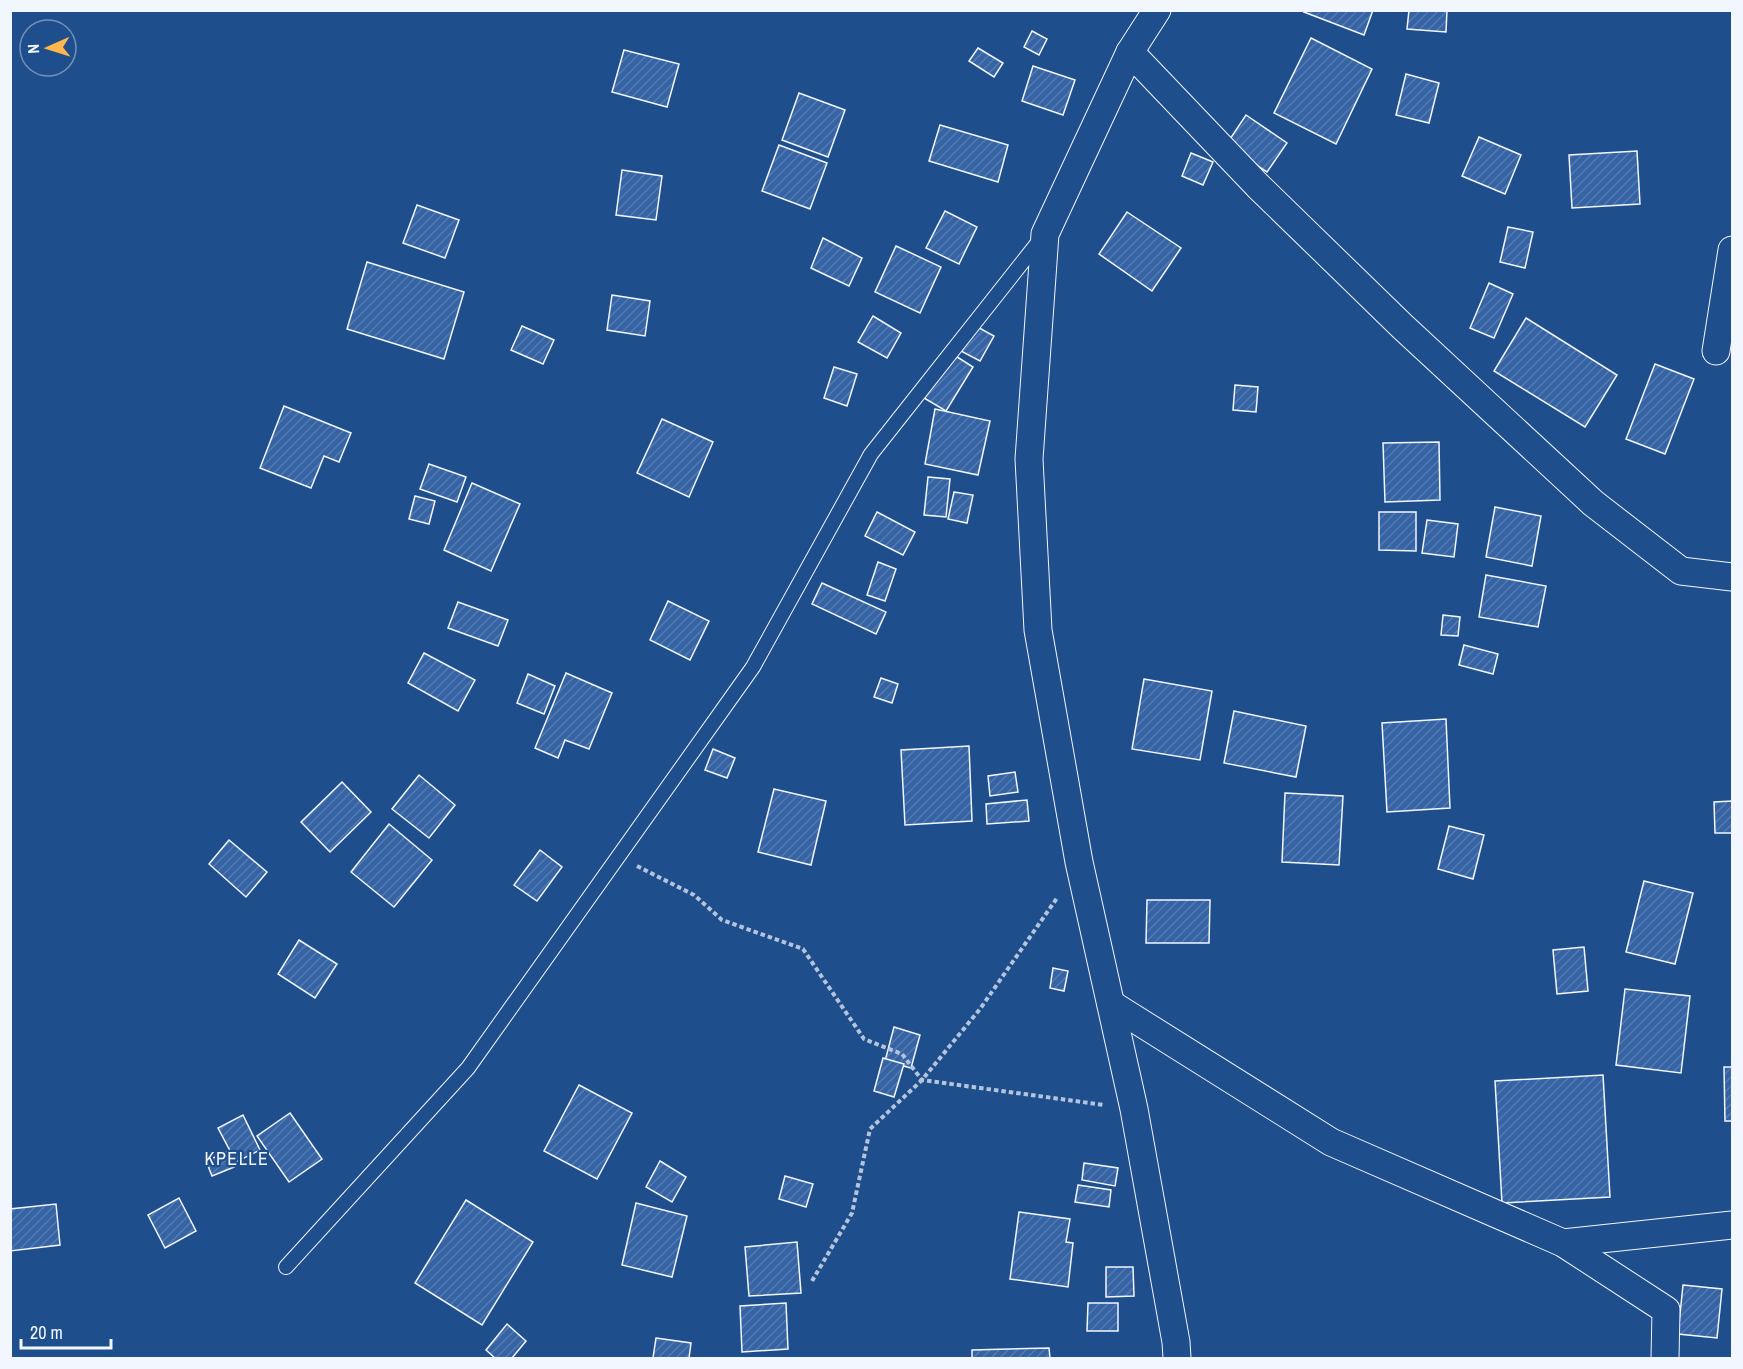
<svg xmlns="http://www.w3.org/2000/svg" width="1743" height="1369" viewBox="0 0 1743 1369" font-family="'Archivo Narrow',sans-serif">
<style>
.building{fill:url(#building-hatch);stroke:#f2f6ff;stroke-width:1.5}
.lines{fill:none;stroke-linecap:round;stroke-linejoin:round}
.lane-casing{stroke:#f2f6ff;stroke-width:16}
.street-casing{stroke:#f2f6ff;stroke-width:29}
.path{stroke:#b3c4dc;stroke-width:4;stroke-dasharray:4.5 3;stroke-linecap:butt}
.lane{stroke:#1f4e8c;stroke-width:14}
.street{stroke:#1f4e8c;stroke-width:27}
.labels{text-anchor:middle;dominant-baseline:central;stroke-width:4.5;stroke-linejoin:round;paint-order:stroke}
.neighbourhood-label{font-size:18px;letter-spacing:1.5px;fill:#f2f6ff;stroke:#1f4e8c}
</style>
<defs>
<pattern id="building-hatch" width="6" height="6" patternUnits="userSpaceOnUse" patternTransform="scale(1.5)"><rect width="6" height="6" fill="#3563a3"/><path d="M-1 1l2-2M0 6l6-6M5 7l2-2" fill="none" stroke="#537ab1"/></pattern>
</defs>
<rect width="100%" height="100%" fill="#1f4e8c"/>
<g class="building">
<path d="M1305,10h68l-9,25 -60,-23z"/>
<path d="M1409,10h38l-1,22 -39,-3z"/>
<path d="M1032,31l15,8 -8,16 -15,-8z"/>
<path d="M1311,38l61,31 -36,75 -62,-31z"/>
<path d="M978,48l25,15 -9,14 -25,-16z"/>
<path d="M624,50l55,14 -12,43 -55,-15z"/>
<path d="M1033,66l42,14 -12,35 -41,-14z"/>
<path d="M1406,74l33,9 -10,40 -33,-8z"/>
<path d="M799,93l46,17 -17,47 -46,-17z"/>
<path d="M1246,115l41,28 -20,29 -41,-27z"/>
<path d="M940,125l68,20 -10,37 -69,-21z"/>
<path d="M1479,137l42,18 -16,39 -43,-18z"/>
<path d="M779,145l48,18 -17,46 -48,-18z"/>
<path d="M1637,151l3,53 -68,4 -3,-53z"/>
<path d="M1191,153l22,9 -10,23 -21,-9z"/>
<path d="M622,170l40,6 -6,44 -40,-5z"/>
<path d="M417,205l42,15 -14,38 -42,-15z"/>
<path d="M945,211l32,16 -18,37 -33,-16z"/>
<path d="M1127,212l54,36 -29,43 -53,-37z"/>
<path d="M1508,227l25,5 -8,36 -25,-6z"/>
<path d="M823,238l39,20 -13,28 -38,-18z"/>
<path d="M896,246l45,21 -21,46 -45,-21z"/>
<path d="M367,262l97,30 -20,67 -97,-30z"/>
<path d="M1489,283l24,11 -19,44 -24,-10z"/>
<path d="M612,295l38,6 -5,35 -38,-6z"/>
<path d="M873,316l28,17 -14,25 -29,-16z"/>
<path d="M1526,318l91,57 -32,52 -91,-56z"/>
<path d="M972,324l22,12 -14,25 -21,-11z"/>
<path d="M522,326l32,14 -11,24 -32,-14z"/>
<path d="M951,353l22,14 -27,44 -22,-13z"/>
<path d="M1655,364l39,15 -29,75 -39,-15z"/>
<path d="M834,367l23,7 -10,32 -23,-8z"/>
<path d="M1235,385l23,2 -2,25 -23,-2z"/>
<path d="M284,406l67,27 -12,29 -15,-6 -13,32 -51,-20z"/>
<path d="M935,409l55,12 -12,54 -53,-11z"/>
<path d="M662,419l51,23 -24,55 -52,-24z"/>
<path d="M1439,442l1,58 -55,2 -2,-59z"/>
<path d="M429,464l37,13 -9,25 -37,-13z"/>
<path d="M928,477l22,2 -4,38 -22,-2z"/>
<path d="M472,483l48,21 -29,67 -47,-21z"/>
<path d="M954,492l19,3 -6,28 -19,-4z"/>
<path d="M415,496l20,5 -6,23 -20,-5z"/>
<path d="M1495,507l46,9 -9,50 -46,-9z"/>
<path d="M877,512l38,20 -12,23 -38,-19z"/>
<path d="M1379,512h37v39l-37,-1z"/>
<path d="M1427,520l31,4 -4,33 -32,-4z"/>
<path d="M878,562l18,7 -11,32 -18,-6z"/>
<path d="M1486,575l60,11 -8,41 -59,-10z"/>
<path d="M822,583l64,29 -10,22 -64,-30z"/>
<path d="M668,601l41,20 -19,39 -40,-20z"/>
<path d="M458,602l50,18 -10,26 -50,-18z"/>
<path d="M1443,615l17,2 -2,19 -17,-1z"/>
<path d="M1464,645l34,9 -5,20 -34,-9z"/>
<path d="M424,653l51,27 -17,31 -50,-28z"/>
<path d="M566,673l46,20 -23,56 -24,-9 -7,18 -23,-10z"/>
<path d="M528,674l27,12 -11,28 -27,-11z"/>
<path d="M881,678l17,6 -6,19 -18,-6z"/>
<path d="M1144,679l68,12 -12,69 -68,-11z"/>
<path d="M1234,711l72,15 -10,51 -72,-14z"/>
<path d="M1446,719l4,89 -63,4 -5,-89z"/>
<path d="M969,746l3,75 -67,4 -4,-75z"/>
<path d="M713,749l22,9 -8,20 -22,-8z"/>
<path d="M1015,772l3,20 -28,4 -2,-20z"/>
<path d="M419,775l36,30 -26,33 -37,-29z"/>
<path d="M342,782l29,30 -41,40 -29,-30z"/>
<path d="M774,789l52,12 -15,64 -53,-13z"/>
<path d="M1285,793l58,3 -4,69 -57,-3z"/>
<path d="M1027,800l2,21 -42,3 -1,-20z"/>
<path d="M1732,801v32h-17l-1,-31z"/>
<path d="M389,824l43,36 -38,47 -43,-35z"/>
<path d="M1449,826l35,9 -11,44 -35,-10z"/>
<path d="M229,840l38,32 -21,25 -37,-33z"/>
<path d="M540,850l22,17 -25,34 -23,-16z"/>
<path d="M1644,881l49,12 -18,71 -49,-12z"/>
<path d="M1147,900h63l-1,43h-63z"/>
<path d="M299,940l38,24 -22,34 -37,-24z"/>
<path d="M1584,947l4,44 -31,3 -4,-44z"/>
<path d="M1053,968l15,3 -4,20 -14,-3z"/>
<path d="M1625,989l65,7 -9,77 -65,-8z"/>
<path d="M894,1027l26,8 -9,33 -26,-7z"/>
<path d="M883,1058l21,6 -10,33 -20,-6z"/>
<path d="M1724,1067h8v54h-7z"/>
<path d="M1603,1075l7,122 -108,6 -7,-122z"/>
<path d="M579,1085l53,28 -35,66 -53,-28z"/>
<path d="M290,1113l32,46 -33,23 -32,-46z"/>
<path d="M243,1115l17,35 -24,12 -18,-34z"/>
<path d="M227,1152l7,15 -22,9 -6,-15z"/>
<path d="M660,1161l26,16 -14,25 -26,-15z"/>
<path d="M1084,1163l34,5 -3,18 -33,-6z"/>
<path d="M785,1176l28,8 -7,23 -27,-8z"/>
<path d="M1078,1185l33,5 -2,17 -34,-5z"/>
<path d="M179,1198l17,33 -31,17 -17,-33z"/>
<path d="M466,1200l67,42 -51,83 -67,-42z"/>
<path d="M636,1203l51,13 -15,61 -50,-12z"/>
<path d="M56,1204l4,41 -50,6v-42z"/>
<path d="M1019,1212l51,7 -4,23 7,1 -5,44 -58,-8z"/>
<path d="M797,1242l4,51 -52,3 -4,-49z"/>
<path d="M1106,1267h27l1,29 -28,1z"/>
<path d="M1683,1285l39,4 -5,49 -39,-4z"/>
<path d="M786,1303l2,46 -46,3 -2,-46z"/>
<path d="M1088,1303h30v28h-31z"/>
<path d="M507,1324l19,17 -14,17h-17l-9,-8z"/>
<path d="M656,1338l35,5 -2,15h-36z"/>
<path d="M1049,1348l1,10h-78v-8z"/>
</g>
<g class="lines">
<defs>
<path id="lane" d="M286,1267l182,-199 285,-401 118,-213 169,-214"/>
<g id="street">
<path d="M1157,10l-27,42 -85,182 -16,225 9,171 41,232 55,247 42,233 1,16"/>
<path d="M1130,52l128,134 145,141 190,176 88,68 51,6"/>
<path d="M1716,351l16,-101"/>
<path d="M1111,1004l220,138 232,101 103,67 -1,48"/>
<path d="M1563,1243l169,-18"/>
</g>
</defs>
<use href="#lane" class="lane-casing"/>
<use href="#street" class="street-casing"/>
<g class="path">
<path d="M637,866l57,29 28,25 81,29 61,90 38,15 20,26 182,25"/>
<path d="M812,1281l40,-68 18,-84 52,-49 58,-71 77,-111"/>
</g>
<use href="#lane" class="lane"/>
<use href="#street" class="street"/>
</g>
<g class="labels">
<g class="neighbourhood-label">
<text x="237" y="1158">KPELLE</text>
</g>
</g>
<rect width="1743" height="1369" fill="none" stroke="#f2f6ff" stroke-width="24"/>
<g transform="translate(48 48) rotate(267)"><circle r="28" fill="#1f4e8c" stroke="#7391ba" stroke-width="1.5"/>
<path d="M0-4.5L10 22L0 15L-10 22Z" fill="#ffb74d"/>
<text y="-9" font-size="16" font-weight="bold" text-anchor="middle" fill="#f2f6ff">N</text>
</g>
<path d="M21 1339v9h90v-9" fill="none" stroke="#f2f6ff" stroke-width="3"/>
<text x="30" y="1339" font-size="18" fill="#f2f6ff" stroke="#1f4e8c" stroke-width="4.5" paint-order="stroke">20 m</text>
</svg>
